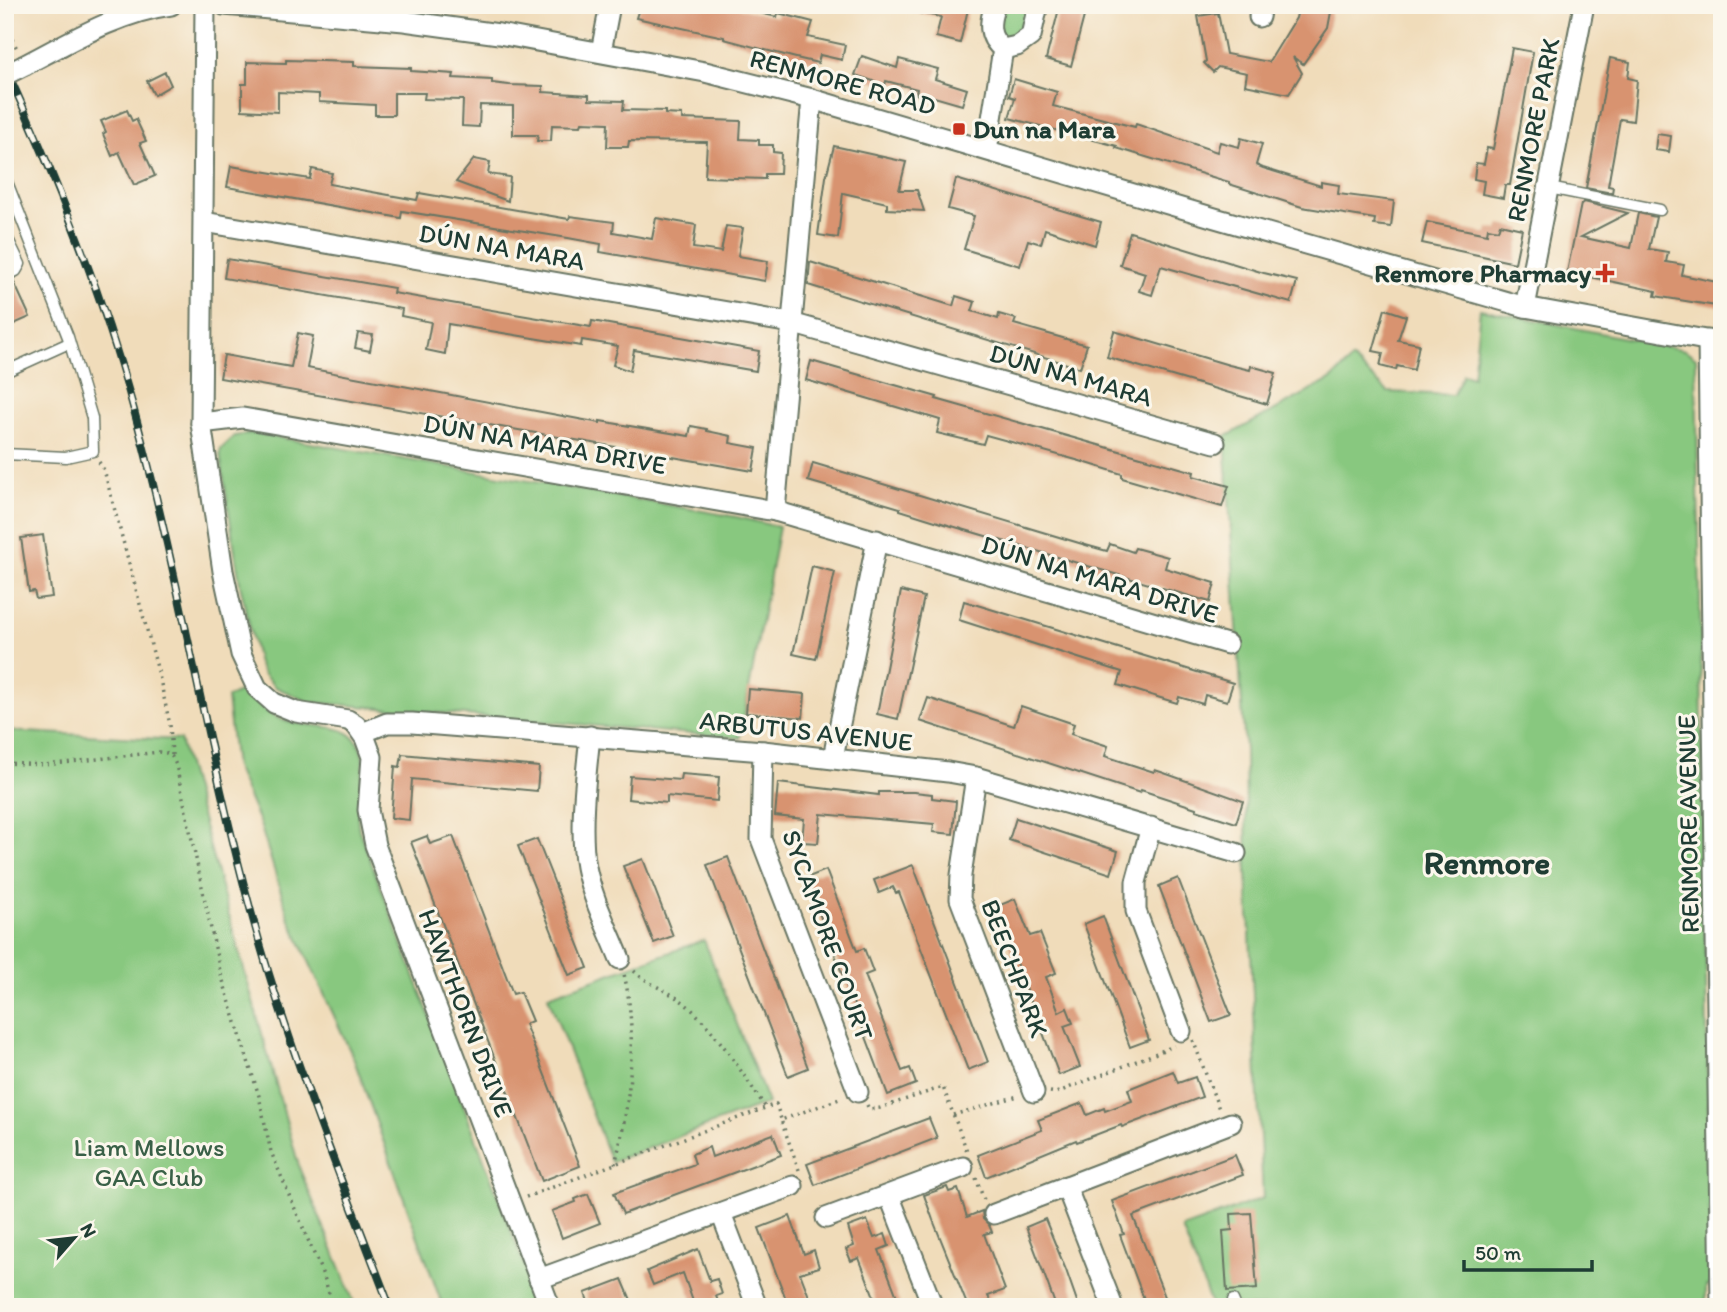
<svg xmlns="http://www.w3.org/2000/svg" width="1727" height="1312" viewBox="0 0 1727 1312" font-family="Itim,sans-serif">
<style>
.green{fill:#88c87f;stroke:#54825a;stroke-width:2}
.building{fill:#d8936f}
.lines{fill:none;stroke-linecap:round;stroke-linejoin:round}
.lane-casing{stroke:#687563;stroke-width:13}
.street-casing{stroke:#687563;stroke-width:23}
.path{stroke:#687563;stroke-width:3.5;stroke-dasharray:2 5;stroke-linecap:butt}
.lane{stroke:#fff;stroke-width:10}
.street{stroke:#fff;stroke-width:19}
.rail-casing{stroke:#1f3d34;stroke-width:8}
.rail{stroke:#fbf7ec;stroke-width:5;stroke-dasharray:16;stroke-linecap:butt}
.street-bridge-casing{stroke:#687563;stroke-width:23;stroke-linecap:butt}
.street-bridge{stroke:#fff;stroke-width:19}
.poi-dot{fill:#c8321e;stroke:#fbf7ec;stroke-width:2.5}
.labels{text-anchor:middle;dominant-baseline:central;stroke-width:6;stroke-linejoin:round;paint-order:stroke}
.street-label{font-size:26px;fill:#1f3d34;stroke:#fbf7ec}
.poi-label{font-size:26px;font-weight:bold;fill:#1f3d34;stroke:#fbf7ec;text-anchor:start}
.park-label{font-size:26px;fill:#396047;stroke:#fbf7ec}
.district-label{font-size:33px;font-weight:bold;fill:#1f3d34;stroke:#fbf7ec}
</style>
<rect width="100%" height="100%" fill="#fbf7ec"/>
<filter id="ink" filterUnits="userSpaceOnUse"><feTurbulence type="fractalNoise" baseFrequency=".0143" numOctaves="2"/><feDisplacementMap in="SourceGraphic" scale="14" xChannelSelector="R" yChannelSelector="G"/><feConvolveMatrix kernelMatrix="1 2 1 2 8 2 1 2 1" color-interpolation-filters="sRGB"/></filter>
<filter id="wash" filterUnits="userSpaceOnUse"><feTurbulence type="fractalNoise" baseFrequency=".00686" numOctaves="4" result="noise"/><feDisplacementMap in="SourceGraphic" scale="28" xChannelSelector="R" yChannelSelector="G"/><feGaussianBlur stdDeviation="1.57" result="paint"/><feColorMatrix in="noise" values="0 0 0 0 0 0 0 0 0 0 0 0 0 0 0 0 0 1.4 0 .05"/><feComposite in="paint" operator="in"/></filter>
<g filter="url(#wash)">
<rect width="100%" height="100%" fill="#f0dcba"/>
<g class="green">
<path d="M1001,5h31l-5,22 -15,15c-20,-11 -16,-17 -11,-37z"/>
<path d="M1480,309l205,41 11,8 15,927 -5,1v21h-494l-30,-79 81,-30 -16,-325 -2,-122 -20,-314 107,-58 20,-20 36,33 65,3 10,-21 10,3z"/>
<path d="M253,433l484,84 42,10 -39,211 -431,-36 -34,-15 -12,-13 -5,-10 -18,-80 -20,-130 1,-5 14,-13z"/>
<path d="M244,689c12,13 22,24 38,31 28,11 77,-4 81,39 2,24 -9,47 -4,71l181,477h-97l-90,-250 -64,-139 -29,-94 -25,-57 -8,-69z"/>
<path d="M5,731l175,9 120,430 39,94 14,36v7h-348z"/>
<path d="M704,940l64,163 -157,59 -63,-166z"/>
</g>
<g id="blocks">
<g class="building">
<path d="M640,5h94v2l43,10 1,-4 35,9 -5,15 37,8 -3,15 -22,-5 -2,8 -22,-5 -72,-19v-2l-88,-19z"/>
<path d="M914,5h55l-9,38 -24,-6 5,-20 -28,-5z"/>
<path d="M1060,5h27l-16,61 -25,-7z"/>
<path d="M1299,5h21v6l11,1 -3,16 -25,36 -10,-7 9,16 -13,21 -44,-9 2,-12 -29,-6 -5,5 -9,-9 2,-2 -8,-45 20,-3 8,41 43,8 27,-44z"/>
<path d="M1512,48l21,4 -23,133h-5l-2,13 -21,-4 2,-13 -10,-2 2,-16 8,1 3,-16 6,1z"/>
<path d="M862,56l35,12 2,-9 39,10 -3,10 32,10 -5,16 -31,-9v2l-15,-4 1,-5 -31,-8 -1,4 -30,-10z"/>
<path d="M1610,58l20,4 -2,16 9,2 -4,41 -13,-2 -12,67 5,1 -1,6 -26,-5z"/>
<path d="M286,60l68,2v4l57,2v3l43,3 -1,4 39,2v3l17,2 34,1v6l46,3v5l35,1 -1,9 42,1v3l17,1v4l59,2 -1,18 19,1v5h14v7l8,1 -1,21h-15v5l-60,-2 2,-35 -78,-1 -1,6h-21l1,-24 -26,-1 -1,4 -29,-1 -1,16h-14l1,-6h-25v-29l-33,-1 -1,22 -17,-1 1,-26 -39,-1 1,-6h-31v22h-19v-10l-56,-3v-8l-41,-2v20l-36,-2v-26h5v-22l39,1z"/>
<path d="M165,72l6,13 -17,10 -7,-14z"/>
<path d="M1014,79l43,13 -4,14 70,18 12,3 1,-3 81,28 3,-10 19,5 2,-9 21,6 -6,21 7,3 58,18v-4l18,3 -1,9 56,7 -3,26 -17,-2 1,-6 -73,-12 -73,-23v-2l-113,-34 1,-2 -108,-28 6,-20 -6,-2z"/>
<path d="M127,110l5,11 4,-2 10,22 -6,2 15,33 -21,9 -15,-33 -7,4 -9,-22 3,-2 -5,-11z"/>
<path d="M1657,134l14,2 -2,16 -14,-2z"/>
<path d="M834,146l72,16 -7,28h18l7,21 -37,-2v-6l-44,-10 -5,45 -20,-3 8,-58z"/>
<path d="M474,159l16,3 -2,12 22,3 -2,24 -52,-19z"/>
<path d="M231,166l79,13 2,-10 20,4 -3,11 32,6 56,10 2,-7 150,26 1,-3 44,6 -1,10 39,7 4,-21 40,7 -3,23 28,4 5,-26 17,2 -5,28 30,5 -3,20 -165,-29 1,-8 -33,-6 -166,-27 -1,7 -174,-31z"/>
<path d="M956,179l145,43 -6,23 -50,-16 -4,15 -13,-4 -8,26 -56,-17 10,-33 -26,-7z"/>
<path d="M1584,202l44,11 -47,24 50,11 7,-35 18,4 -7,32 19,3 -2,10 18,3 -2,10 40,8v24l-67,-11 1,-5 -89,-19 14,-68z"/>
<path d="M1427,222l60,12 1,-6 10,2 2,-6 22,5 -7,34 -93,-20z"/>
<path d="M1130,232l134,41 33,8 -6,22 -130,-37 -9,29 -13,-4 6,-18 -25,-8z"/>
<path d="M227,259l167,29 -1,5 58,10 140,24 1,-6 167,30 -3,20 -122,-21 -4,21 -17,-6 5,-19 -36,-6 -1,6 -133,-22 -3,30 -19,-4 5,-28 -30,-6 1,-7 -178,-31z"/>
<path d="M810,262l143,44 3,-10 19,6 -3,9 26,8 1,-5 17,5 -2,5 73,21 -7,23 -272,-83z"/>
<path d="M13,280l17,37 -25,11v-45z"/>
<path d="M1385,309l21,7 -8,24 21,4 -5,26 -17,-4 -1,4 -16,-4 3,-13 -10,-2z"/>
<path d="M1114,331l115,34 21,5 1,-4 25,7 -9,31 -160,-47z"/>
<path d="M298,333l15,3 -6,32 293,55v-2l89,15 2,-10 16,3v2l24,5 -1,7 27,5 -4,23 -533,-93 4,-23 67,12z"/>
<path d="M358,333l15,2 -3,16 -15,-3z"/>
<path d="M811,361l126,36 -1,2 258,73 -1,4 36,10 -7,21 -100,-29v-4l-42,-13 -94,-26 -3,9 -46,-11 3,-13 -134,-40z"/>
<path d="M813,463l276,83 18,5 3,-7 23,8 2,-4 33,9 -3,11 50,15 -5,19 -265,-78 -45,-14v-2l-92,-27z"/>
<path d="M43,535l9,62 -16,2 -2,-8 -5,1 -8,-54z"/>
<path d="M812,566l23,6 -19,87 -23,-5z"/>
<path d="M901,591l23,6 -26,122 -21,-5z"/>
<path d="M964,601l269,82 -6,18 -22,-6 -2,9 -24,-7 -2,6 -59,-18 4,-13 -163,-52z"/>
<path d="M748,689l57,5 -2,24 -57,-5z"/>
<path d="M928,698l86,28 7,-20 53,18 -3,10 37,12 -3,10 49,16 1,-2 9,3 79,28 -7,22 -40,-13v-2l-55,-18 -1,3 -220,-72z"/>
<path d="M402,754l137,13 -2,24 -125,-12 -3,41 -18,-2 4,-52 5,1z"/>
<path d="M681,774l38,3 -2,24 -50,-5v7l-39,-4 2,-23 50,4z"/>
<path d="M778,783l101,12v-3h35l18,2v4l24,3 -3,33 -20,-2 1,-8 -113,-10 -3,29 -16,-1 2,-23 -29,-3z"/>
<path d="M1016,818l102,33 -7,23 -102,-34z"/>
<path d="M427,836l3,8 23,-8 60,158 7,-2 12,29 -7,3 55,142 -38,15 -131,-339z"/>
<path d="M537,839l51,129 -19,7 -51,-129z"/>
<path d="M728,857l80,211 -20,8 -81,-211z"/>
<path d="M643,859l30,77 -19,7 -31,-77z"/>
<path d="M913,865l75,197 -20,8 -69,-178 -3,1 -3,-6 -14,6 -5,-13z"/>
<path d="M826,870l31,81 7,-3 9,24 -8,3 37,96 8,-3 6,16 -28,11 -82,-217z"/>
<path d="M1178,878l53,137 -20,7 -52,-136z"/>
<path d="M1015,899l15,37 10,-3 16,40 -10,4 13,35 8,-4 6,15 -9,3 16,41 -21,8 -64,-168z"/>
<path d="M1103,916l46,124 -19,7 -46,-123z"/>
<path d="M1173,1071l5,12 17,-6 7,20 -80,30 -1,-2 -44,17 -1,-2 -90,37 -8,-22 64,-25 -4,-10 44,-17 5,12 17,-7 1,3 27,-10 -4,-12z"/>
<path d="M929,1118l8,20 -122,47 -8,-21z"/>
<path d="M773,1134l8,21 -158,59 -9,-21 81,-29 -3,-10 17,-7 3,10z"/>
<path d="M1235,1155l8,20 -110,41 36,91h-22l-27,-72 4,-1 -12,-33z"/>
<path d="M947,1187l2,5 9,-3 9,28 15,-6 1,8 6,6 3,7 -8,2 21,56 -17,6 5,11h-25l-35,-87 -9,-25z"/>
<path d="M588,1194l12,29 -38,15 -10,-27 24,-9 -1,-3z"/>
<path d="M1251,1213l6,76 -30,2 -4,-60 9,-1 -1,-16z"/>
<path d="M790,1216l14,38 10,-4 5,17 -19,6 13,34h-24l-30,-79z"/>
<path d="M1045,1219l21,51 13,37h-23l-9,-25 -21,-55z"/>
<path d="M867,1220l7,18 11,-4 4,12 -10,4 22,57h-23l-19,-49 -8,3 -5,-12 8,-3 -6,-19z"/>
<path d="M698,1249l12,32 7,-2 5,15 -6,2 4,11h-25l-12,-34 -30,12 -6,-14z"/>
<path d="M622,1279l12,28h-44l-5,-14z"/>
</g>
</g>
</g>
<g filter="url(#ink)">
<use href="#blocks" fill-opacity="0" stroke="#687563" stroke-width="2"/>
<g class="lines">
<defs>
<g id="lane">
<path d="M5,177l63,160 24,81 1,33 -27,6 -61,-3"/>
<path d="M1549,188l111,22"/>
<path d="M5,233l15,31 -4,7 -11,5"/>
<path d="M5,372l64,-29"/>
<path d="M1233,1300l3,7"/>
</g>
<g id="street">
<path d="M205,5l-4,418 22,148 18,83 16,34 17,15 22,9 52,8 8,5 9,13 7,19 -4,53 7,35 175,462"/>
<path d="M224,5l180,16 95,13 206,38 107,27 403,119 310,89 197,36"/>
<path d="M995,5c-6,17 -8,32 8,44"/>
<path d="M1259,17l2,-12"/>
<path d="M1003,49l14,-3 14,-10 7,-31"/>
<path d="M601,52l9,-47"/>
<path d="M25,65c46,-24 94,-53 146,-60"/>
<path d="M987,150l16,-101"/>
<path d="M204,222l587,101 424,120"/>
<path d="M1525,307l59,-302"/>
<path d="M1708,340l13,967"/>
<path d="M201,423l42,-5 532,93 452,133"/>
<path d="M775,511l37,-412"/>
<path d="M362,733l25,-10h25l351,28 185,21 28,5 260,76"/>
<path d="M590,736c-4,38 -11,94 -4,131 6,31 22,62 34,92"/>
<path d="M763,751l-2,88 97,253"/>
<path d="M833,758l44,-218"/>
<path d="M976,777l-15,98 -1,24 74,193"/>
<path d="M1151,827l-15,55v29l45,120"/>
<path d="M1066,1186l47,121"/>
<path d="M889,1195l44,112"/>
<path d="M721,1213l36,94"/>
<path d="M994,1214l237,-91"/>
<path d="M826,1218l137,-51"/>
<path d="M539,1279l254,-93"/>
</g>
</defs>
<use href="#lane" class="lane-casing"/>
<use href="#street" class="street-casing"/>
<g class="path">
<path d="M5,27l13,23"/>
<path d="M99,462l5,8 55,205 11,50 2,30"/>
<path d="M5,763l40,2 114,-13 7,1 6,4 4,8 44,206 39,125 12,56 54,128 8,27"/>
<path d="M634,971c16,15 39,21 55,36 31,29 53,66 77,101"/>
<path d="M1193,1040l26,69"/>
<path d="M1050,1092l6,1 118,-47"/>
<path d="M867,1105l2,4 11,-1 63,-21 24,64"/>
<path d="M953,1115l65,-19"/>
<path d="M615,1164c15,-58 23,-131 9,-190"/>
<path d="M799,1170l-18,-50 61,-22"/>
<path d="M976,1178l8,22"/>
<path d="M526,1197l250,-93 5,15"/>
</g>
<use href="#lane" class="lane"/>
<use href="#street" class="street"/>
<defs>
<path id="rail" d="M5,67c50,109 95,220 127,336 47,170 74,345 121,516 36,132 88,260 137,388"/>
</defs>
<use href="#rail" class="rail-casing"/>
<use href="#rail" class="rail"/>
<defs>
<path id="street-bridge" d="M5,75l20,-10"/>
</defs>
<use href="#street-bridge" class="street-bridge-casing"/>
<use href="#street-bridge" class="street-bridge"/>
</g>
</g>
<g class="poi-dot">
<rect x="952" y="122" width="14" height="14" rx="3.5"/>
<path d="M1601.5 262.5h7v7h7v7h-7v7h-7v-7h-7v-7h7z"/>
</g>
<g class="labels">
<g class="street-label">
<text transform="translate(843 82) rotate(15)">RENMORE ROAD</text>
<text transform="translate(1533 130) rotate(-79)">RENMORE PARK</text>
<text transform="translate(502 247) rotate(10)">DÚN NA MARA</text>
<text transform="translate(1071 375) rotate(16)">DÚN NA MARA</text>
<text transform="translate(545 444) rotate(10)">DÚN NA MARA DRIVE</text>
<text transform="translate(1100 579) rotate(17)">DÚN NA MARA DRIVE</text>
<text transform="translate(806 731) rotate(6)">ARBUTUS AVENUE</text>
<text transform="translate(1688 824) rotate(-91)">RENMORE AVENUE</text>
<text transform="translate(828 935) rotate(70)">SYCAMORE COURT</text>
<text transform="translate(1015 968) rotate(69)">BEECHPARK</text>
<text transform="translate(466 1013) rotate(69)">HAWTHORN DRIVE</text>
</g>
<g class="poi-label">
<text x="973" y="129">Dun na Mara</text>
<text x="1591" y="273" text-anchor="end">Renmore Pharmacy</text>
</g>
<g class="park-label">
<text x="149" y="1147">Liam Mellows<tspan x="149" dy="30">GAA Club</tspan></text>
</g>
<g class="district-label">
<text x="1487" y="862">Renmore</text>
</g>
</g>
<rect width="1727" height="1312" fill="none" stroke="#fbf7ec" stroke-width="28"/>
<g transform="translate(74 1238) rotate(62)" stroke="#fbf7ec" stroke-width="5" paint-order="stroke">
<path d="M0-5L12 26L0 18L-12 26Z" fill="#1f3d34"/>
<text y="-10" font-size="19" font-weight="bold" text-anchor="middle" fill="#1f3d34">N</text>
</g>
<path d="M1464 1260v10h128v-10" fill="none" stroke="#1f3d34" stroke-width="3.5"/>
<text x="1475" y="1260" font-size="21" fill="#1f3d34" stroke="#fbf7ec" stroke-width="5" paint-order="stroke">50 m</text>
</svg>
